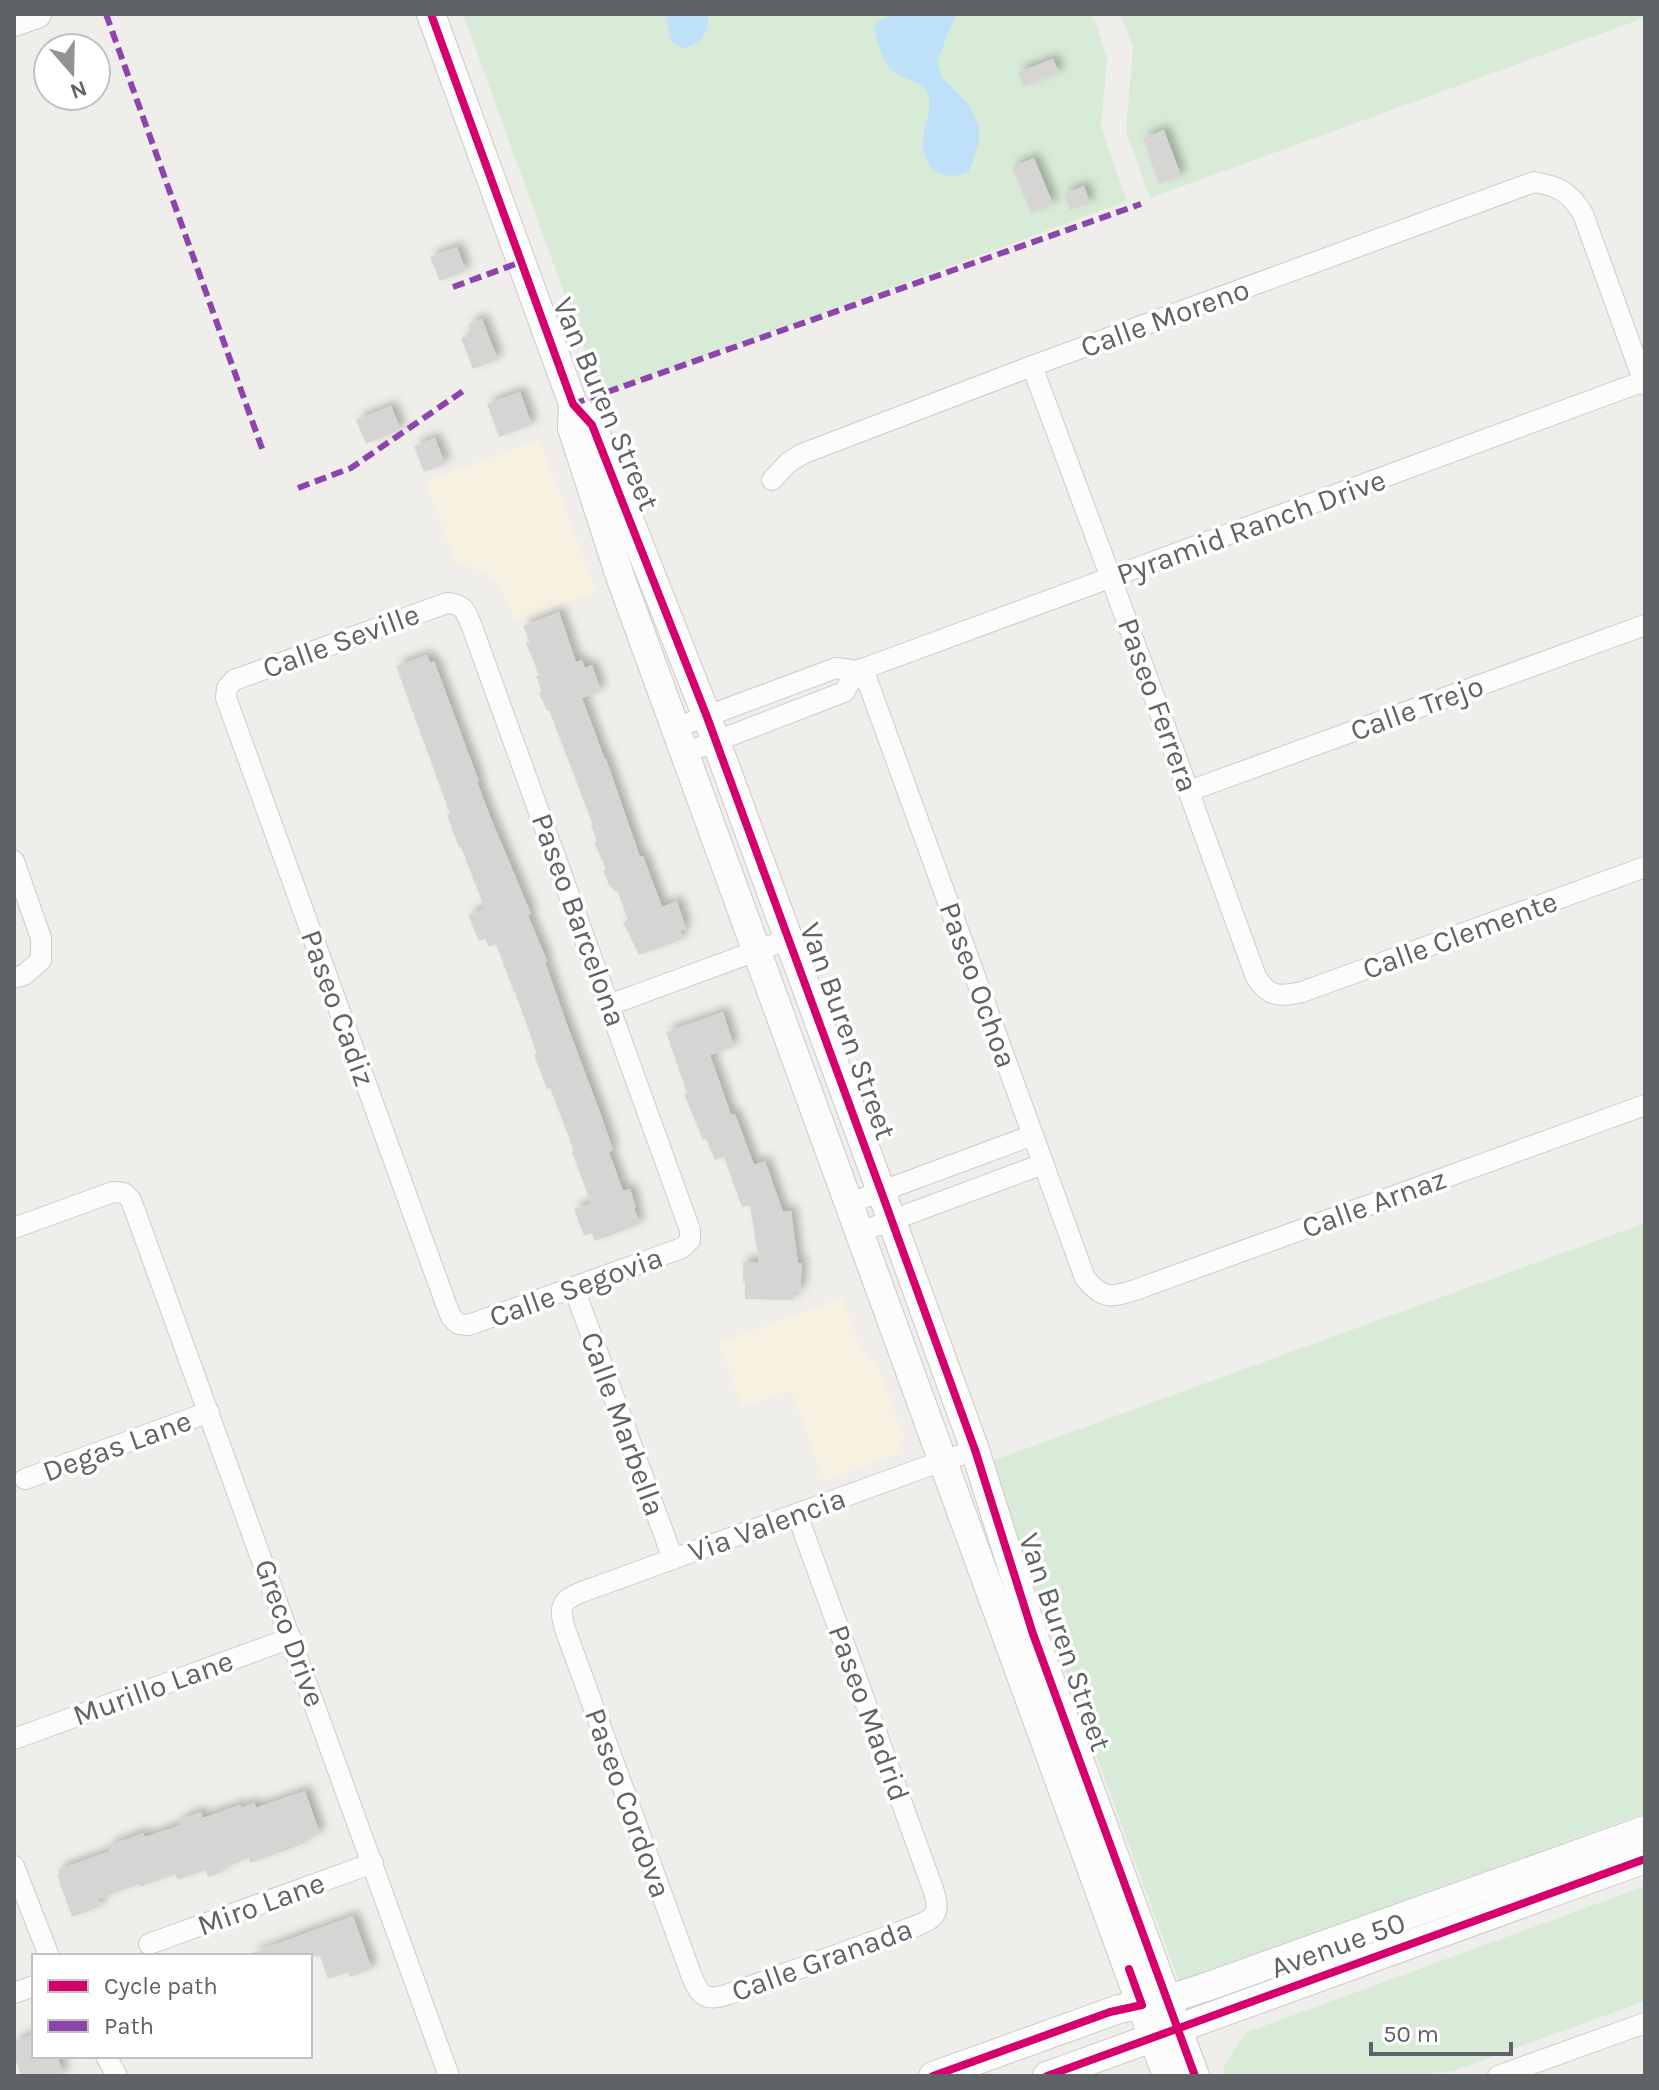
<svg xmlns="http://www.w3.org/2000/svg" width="1659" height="2090" viewBox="0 0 1659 2090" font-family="Karla,sans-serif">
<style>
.green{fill:#d8ebd6}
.sand{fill:#f6f1e1}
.water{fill:#bfe0f9}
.building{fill:#d6d5d3;filter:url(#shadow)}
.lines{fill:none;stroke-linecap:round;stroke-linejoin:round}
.street-casing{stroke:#cbcccc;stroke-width:22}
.secondary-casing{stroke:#cacacb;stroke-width:30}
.street{stroke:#fdfcfc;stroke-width:20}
.secondary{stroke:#fdfcfc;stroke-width:28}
.quiet{stroke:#8e44ad;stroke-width:6;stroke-dasharray:12 6;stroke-linecap:butt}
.cycleway-casing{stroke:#fff;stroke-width:13}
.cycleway{stroke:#d6006c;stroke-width:8}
.labels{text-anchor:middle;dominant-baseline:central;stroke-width:7;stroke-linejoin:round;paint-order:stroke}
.street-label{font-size:30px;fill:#5f6368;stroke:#fff}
</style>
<defs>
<filter id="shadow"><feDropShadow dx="5.5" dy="-5.5" stdDeviation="4" flood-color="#0004"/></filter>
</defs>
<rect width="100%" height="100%" fill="#efeeea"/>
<g class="green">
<path d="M463,14h626l7,9 11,36 -6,68 26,74 -526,194z"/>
<path d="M1120,14h523l1,4 -494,180 -24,-67 7,-85z"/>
<path d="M1645,1223v590l-466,169 -190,-520z"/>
<path d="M1645,1886v115l-192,70 -42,5h-185l-3,-9 22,-34z"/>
</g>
<g class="sand">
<path d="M540,440l56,152 -80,29c-13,-30 -22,-53 -60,-56l-30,-84z"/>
<path d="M842,1298l18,49 17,18 27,72 -8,17 -72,27 -33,-91 -49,17 -23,-64z"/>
</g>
<g class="water">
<path d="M665,14h43c1,20 -5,27 -24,35l-12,-6z"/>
<path d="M896,14h60l-19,47 5,16 28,29 9,21v15l-10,29c-11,5 -18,7 -29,2 -8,-3 -10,-5 -13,-12 -13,-25 12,-54 -2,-72 -8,-9 -23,-11 -32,-18 -9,-6 -18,-34 -19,-45l5,-6z"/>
</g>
<g class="building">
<path d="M1053,59l6,14 -36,14 -5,-15z"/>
<path d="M1164,130l17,46 -22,8 -16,-46z"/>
<path d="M1034,158l19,46 -22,9 -19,-46z"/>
<path d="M1084,186l6,17 -20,7 -6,-16z"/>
<path d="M457,247l9,24 -26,10 -10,-24z"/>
<path d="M482,319l16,41 -25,9 -12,-31 11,-3 -4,-11z"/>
<path d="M520,392l12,33 -33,12 -12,-33z"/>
<path d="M391,406l10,24 -35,14 -10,-24z"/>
<path d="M435,438l10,26 -21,8 -10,-26z"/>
<path d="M559,612l17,50 6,-2 3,8 7,-3 9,26 -19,7 23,62 1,-1 34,98 3,-1 19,51 15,-6 9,28 -6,2 3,8 -44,16 -16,-33 5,-2 -11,-30 -3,2 -2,-5h-2l-7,-17 3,-1 -12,-27 3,-1 -6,-16h2l-44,-115 -2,1 -8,-18 3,-1 -6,-16 3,-1 -13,-32 4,-1 -7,-16z"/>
<path d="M427,655l3,8 4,-2 45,121h-2l13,34 41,98 -3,1 19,46 -2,1 21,60 36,96 11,32 -4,2 14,39 7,-2 6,19h-2l6,16 -45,17 -3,-8 -8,3 -10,-27 17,-6 -19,-51 2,-1 -24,-63 -3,1 -13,-34 3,-1 -22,-62h-1l-18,-48 -7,3 -4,-8 -6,2 -11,-26 17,-6 -24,-62 -2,1 -12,-33 3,-1 -54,-148z"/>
<path d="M723,1012l11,35 -24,8 21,60 4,-1 19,51 11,-4 18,51 8,-1 7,52h4l-2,29h-6v8l-49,-1v-17h-2v-20h16l-9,-57 -8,2 -18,-50 -9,3 -9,-21 -3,1 -19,-46 3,-1 -21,-61z"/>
<path d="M305,1791l15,43 -16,6 2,3 -56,20 -1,-5 -28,11 1,3 -14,5 -3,-7 -27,10 -3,-6 -35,13 -1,-3 -41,15 3,7 -29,11 -15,-42 3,-1 -2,-4 52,-19 -2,-5 35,-13 2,4 36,-12 -2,-5 22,-8 2,6 37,-13 1,3 13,-5 2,5z"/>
<path d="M353,1916l19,53 -22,8 -2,-5 -20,7 -8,-23h-70v-2z"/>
<path d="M34,2034v22h23l7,20h-43l-7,-21v-13z"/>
</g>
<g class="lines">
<defs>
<g id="street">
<path d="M1032,366l79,212 145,399c12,20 24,20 46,15l343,-125"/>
<path d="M772,480l16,-17 14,-9 230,-88 502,-184c24,4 36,10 49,32l62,171"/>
<path d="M447,603c16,1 18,7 24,21l219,606v10l-8,8 -213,77 -11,-1 -7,-7 -5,-13 -220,-606 1,-10 7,-8z"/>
<path d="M863,669l222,609c17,21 25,20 50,12l510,-185"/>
<path d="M675,728l161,-60 21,3 787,-290"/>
<path d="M685,753l159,-61 13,-21"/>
<path d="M1189,791l456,-166"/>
<path d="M14,861l27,77v22l-17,15 -10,3"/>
<path d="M609,1005l180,-66"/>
<path d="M850,1203l183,-68"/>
<path d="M14,1228l99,-36 11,1 7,7 318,876"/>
<path d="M860,1232l183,-68"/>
<path d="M574,1288l99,271"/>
<path d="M25,1479l184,-67"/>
<path d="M797,1514l136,375c7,23 5,28 -17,37l-187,68c-23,7 -28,4 -37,-17l-127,-348c-6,-22 -5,-28 17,-37l338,-123 55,-19"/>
<path d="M14,1739l277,-101"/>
<path d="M14,1866l35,90"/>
<path d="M149,1944l224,-81"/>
<path d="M14,1993l20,-7"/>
<path d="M106,2056l11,20"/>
<path d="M1498,2076l147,-53"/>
</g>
<g id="secondary">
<path d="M431,14l142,390 19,21 115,292 174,474 94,259 58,184 162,442"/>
<path d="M14,22l23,-8"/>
<path d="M573,404l-1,24 49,151 546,1497"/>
<path d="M933,2076l186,-67 47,-9 43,-14 436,-156"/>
<path d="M1047,2076l598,-217"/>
</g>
</defs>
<use href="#street" class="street-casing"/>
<use href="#secondary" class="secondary-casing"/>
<use href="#street" class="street"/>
<use href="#secondary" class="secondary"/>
<g class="quiet">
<path d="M106,14l158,440"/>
<path d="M453,287l68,-25"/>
<path d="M573,404l568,-200"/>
<path d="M298,488l53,-20 115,-79"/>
</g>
<defs>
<g id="cycleway">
<path d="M431,14l142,390 19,21 115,292 174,474 94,259 58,184 162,442"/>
<path d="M933,2076l177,-64 32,-7 -13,-36"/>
<path d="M1047,2076l598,-217"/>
</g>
</defs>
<use href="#cycleway" class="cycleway-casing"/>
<use href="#cycleway" class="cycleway"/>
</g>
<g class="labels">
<g class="street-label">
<text transform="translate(1165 318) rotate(-20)">Calle Moreno</text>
<text transform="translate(606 404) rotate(67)">Van Buren Street</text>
<text transform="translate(1251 527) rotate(-20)">Pyramid Ranch Drive</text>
<text transform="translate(341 641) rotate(-20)">Calle Seville</text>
<text transform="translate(1158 705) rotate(70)">Paseo Ferrera</text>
<text transform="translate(1417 708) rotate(-20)">Calle Trejo</text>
<text transform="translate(579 920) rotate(70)">Paseo Barcelona</text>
<text transform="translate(1460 935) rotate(-20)">Calle Clemente</text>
<text transform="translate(978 985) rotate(70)">Paseo Ochoa</text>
<text transform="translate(338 1008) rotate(70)">Paseo Cadiz</text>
<text transform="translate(848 1031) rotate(70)">Van Buren Street</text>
<text transform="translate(1374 1203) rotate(-20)">Calle Arnaz</text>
<text transform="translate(576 1287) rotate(-20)">Calle Segovia</text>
<text transform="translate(623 1424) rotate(70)">Calle Marbella</text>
<text transform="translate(117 1446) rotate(-20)">Degas Lane</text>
<text transform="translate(767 1525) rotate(-20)">Via Valencia</text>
<text transform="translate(290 1633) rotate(70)">Greco Drive</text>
<text transform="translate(1065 1642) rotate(71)">Van Buren Street</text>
<text transform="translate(153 1688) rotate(-20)">Murillo Lane</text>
<text transform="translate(869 1713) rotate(70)">Paseo Madrid</text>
<text transform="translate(628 1803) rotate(70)">Paseo Cordova</text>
<text transform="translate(261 1904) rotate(-20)">Miro Lane</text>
<text transform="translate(1338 1945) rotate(-20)">Avenue 50</text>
<text transform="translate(822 1960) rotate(-20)">Calle Granada</text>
</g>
</g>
<rect width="1659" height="2090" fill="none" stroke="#5f6368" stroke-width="32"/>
<rect x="32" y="1954" width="280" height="104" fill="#ffffff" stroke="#bfc1c3" stroke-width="2"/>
<rect x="48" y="1980" width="40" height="12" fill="#d6006c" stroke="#bfc1c3" stroke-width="2"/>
<text x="104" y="1994" font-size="24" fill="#5f6368">Cycle path</text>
<rect x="48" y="2020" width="40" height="12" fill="#8e44ad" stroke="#bfc1c3" stroke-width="2"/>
<text x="104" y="2034" font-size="24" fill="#5f6368">Path</text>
<g transform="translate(72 72) rotate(160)"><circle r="38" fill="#ffffff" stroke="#bfc1c3" stroke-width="2"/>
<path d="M0-6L14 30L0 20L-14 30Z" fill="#919496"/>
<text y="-12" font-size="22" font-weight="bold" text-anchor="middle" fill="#5f6368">N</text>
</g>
<path d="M1371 2042v12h140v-12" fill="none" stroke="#5f6368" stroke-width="4"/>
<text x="1383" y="2042" font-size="24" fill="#5f6368" stroke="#ffffff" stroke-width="6" paint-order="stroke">50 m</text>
</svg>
